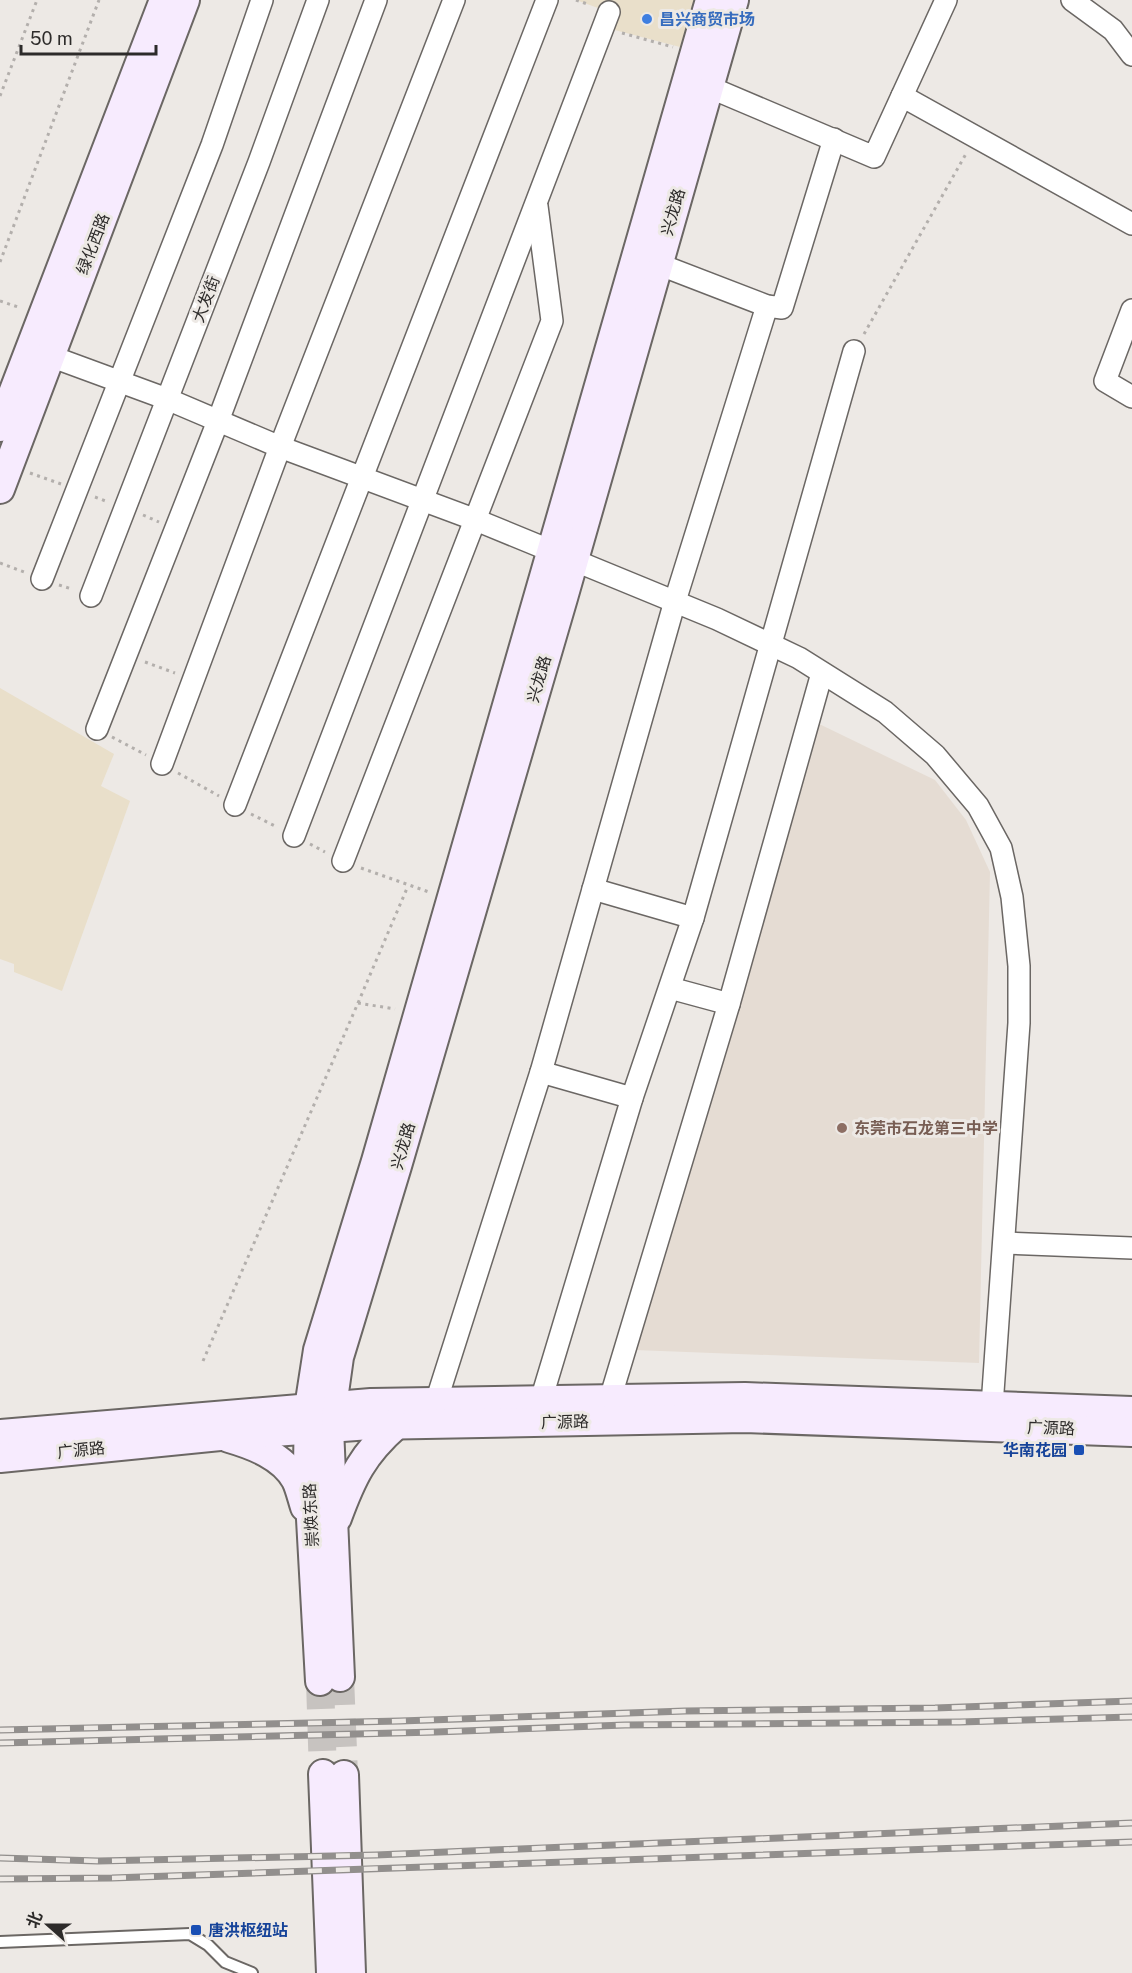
<svg xmlns="http://www.w3.org/2000/svg" width="1132" height="1973" viewBox="0 0 1132 1973" font-family="'Public Sans','Noto Sans SC',sans-serif">
<style>
.commercial{fill:#e9dfca}
.built{fill:#e5dcd3}
.lines{fill:none;stroke-linecap:round;stroke-linejoin:round}
.secondary-tunnel{stroke:#c7c3c0;stroke-width:28;stroke-dasharray:28 14;stroke-linecap:butt}
.lane-casing{stroke:#6b6764;stroke-width:14}
.street-casing{stroke:#6b6764;stroke-width:24}
.secondary-casing{stroke:#6b6764;stroke-width:32}
.path{stroke:#b3afac;stroke-width:3;stroke-dasharray:3 4.5;stroke-linecap:butt}
.lane{stroke:#fff;stroke-width:10}
.street{stroke:#fff;stroke-width:21}
.secondary{stroke:#f7ebfe;stroke-width:28}
.rail-casing{stroke:#928f8d;stroke-width:7}
.rail{stroke:#ede9e5;stroke-width:4.5;stroke-dasharray:14;stroke-linecap:butt}
.shop-dot{fill:#3f7fe0;stroke:#ede9e5;stroke-width:2}
.education-dot{fill:#8d6e63;stroke:#ede9e5;stroke-width:2}
.transit-dot{fill:#1a4fb4;stroke:#ede9e5;stroke-width:2}
.labels{text-anchor:middle;dominant-baseline:central;stroke-width:6;stroke-linejoin:round;paint-order:stroke}
.shop-label{font-size:16px;font-weight:bold;fill:#366cbe;stroke:#ede9e5;text-anchor:start}
.street-label{font-size:16px;fill:#2d2b2a;stroke:#ede9e5}
.education-label{font-size:16px;font-weight:bold;fill:#785e54;stroke:#ede9e5;text-anchor:start}
.transit-label{font-size:16px;font-weight:bold;fill:#164399;stroke:#ede9e5;text-anchor:end}
</style>
<rect width="100%" height="100%" fill="#ede9e5"/>
<g class="commercial">
<path d="M576,0h118l-14,47 -77,-20 6,-15z"/>
<path d="M0,688l114,66 -13,32 29,15 -68,190 -48,-19v-8l-14,-5z"/>
</g>
<path class="built" d="M813,721l122,59 31,40 24,52 -11,491 -344,-13z"/>
<g class="lines">
<g class="secondary-tunnel">
<path d="M340,1677l4,98"/>
<path d="M320,1681l3,93"/>
</g>
<defs>
<path id="lane" d="M0,1942l190,-8 18,11 17,17 27,11"/>
<g id="street">
<path d="M1072,0l41,30 19,25"/>
<path d="M709,87l165,70 72,-157"/>
<path d="M902,96l230,128"/>
<path d="M658,264l109,42 15,2 52,-169"/>
<path d="M1132,310l-27,71 27,16"/>
<path d="M50,356l117,43 113,48 196,73 241,99 82,39 86,54 50,43 43,51 23,42 11,49 7,69v57l-27,383"/>
<path d="M42,579l170,-434 50,-145"/>
<path d="M91,596l168,-434 59,-162"/>
<path d="M97,729l121,-308 158,-421"/>
<path d="M162,764l118,-317 174,-447"/>
<path d="M235,805l312,-805"/>
<path d="M294,836l315,-824"/>
<path d="M343,861l209,-540 -15,-115"/>
<path d="M593,889l100,29"/>
<path d="M670,988l59,16"/>
<path d="M541,1072l91,26"/>
<path d="M1004,1243l128,5"/>
<path d="M610,1399l119,-395 93,-331"/>
<path d="M541,1400l91,-302 61,-180 161,-567"/>
<path d="M436,1402l105,-330 134,-471 92,-295"/>
</g>
<g id="secondary">
<path d="M0,427l164,-427"/>
<path d="M0,489l185,-489"/>
<path d="M0,1434l371,-31 374,-6 387,14"/>
<path d="M229,1438c24,7 54,18 67,42 4,8 6,18 9,27"/>
<path d="M0,1458l220,-22 150,-11 375,-7 387,14"/>
<path d="M337,1518c15,-41 26,-64 59,-93"/>
<path d="M340,1677l-11,-249 10,-71 58,-191 166,-568 171,-598"/>
<path d="M320,1681l-12,-216 1,-57 9,-58 58,-189 334,-1161"/>
<path d="M323,1774l8,199"/>
<path d="M344,1775l7,198"/>
</g>
</defs>
<use href="#lane" class="lane-casing"/>
<use href="#street" class="street-casing"/>
<use href="#secondary" class="secondary-casing"/>
<g class="path">
<path d="M576,0l14,5"/>
<path d="M622,33l51,14"/>
<path d="M0,96l37,-96"/>
<path d="M0,262l99,-262"/>
<path d="M0,301l21,7"/>
<path d="M864,334l103,-182"/>
<path d="M30,473l31,11"/>
<path d="M95,497l13,5"/>
<path d="M143,515l16,7"/>
<path d="M0,563l24,9"/>
<path d="M59,585l13,4"/>
<path d="M145,662l30,11"/>
<path d="M112,737l34,18"/>
<path d="M178,773l41,23"/>
<path d="M251,814l26,13"/>
<path d="M310,844l15,8"/>
<path d="M361,868l68,24"/>
<path d="M358,1003l50,-117"/>
<path d="M203,1361l155,-358 37,6"/>
</g>
<use href="#lane" class="lane"/>
<use href="#street" class="street"/>
<use href="#secondary" class="secondary"/>
<defs>
<g id="rail">
<path d="M0,1730l400,-9 285,-10 250,-3 197,-7"/>
<path d="M0,1743l436,-11 189,-7 335,-3 172,-5"/>
<path d="M0,1858l98,3 278,-6 756,-32"/>
<path d="M0,1879l112,-1 1020,-36"/>
</g>
</defs>
<use href="#rail" class="rail-casing"/>
<use href="#rail" class="rail"/>
</g>
<circle class="shop-dot" cx="647" cy="19" r="6"/>
<circle class="education-dot" cx="842" cy="1128" r="6"/>
<g class="transit-dot">
<rect x="1073" y="1444" width="12" height="12" rx="3"/>
<rect x="190" y="1924" width="12" height="12" rx="3"/>
</g>
<g class="labels">
<g class="shop-label">
<text x="659" y="19">昌兴商贸市场</text>
</g>
<g class="street-label">
<text transform="translate(673 212) rotate(-74)">兴龙路</text>
<text transform="translate(93 244) rotate(-69)">绿化西路</text>
<text transform="translate(206 299) rotate(-69)">大发街</text>
<text transform="translate(539 679) rotate(-74)">兴龙路</text>
<text transform="translate(403 1146) rotate(-74)">兴龙路</text>
<text transform="translate(565 1422) rotate(-1)">广源路</text>
<text transform="translate(1051 1428) rotate(2)">广源路</text>
<text transform="translate(81 1450) rotate(-6)">广源路</text>
<text transform="translate(311 1515) rotate(-93)">崇焕东路</text>
</g>
<g class="education-label">
<text x="854" y="1128">东莞市石龙第三中学</text>
</g>
<g class="transit-label">
<text x="1067" y="1450">华南花园</text>
<text x="208" y="1930" text-anchor="start">唐洪枢纽站</text>
</g>
</g>
<g transform="translate(48 1925) rotate(291)" stroke="#ede9e5" stroke-width="4.5" paint-order="stroke">
<path d="M0-4.5L10 22L0 15L-10 22Z" fill="#2d2b2a"/>
<text y="-9" font-size="16" font-weight="bold" text-anchor="middle" fill="#2d2b2a">北</text>
</g>
<path d="M21 45v9h135v-9" fill="none" stroke="#2d2b2a" stroke-width="3"/>
<text x="30" y="45" font-size="18" fill="#2d2b2a" stroke="#ede9e5" stroke-width="4.5" paint-order="stroke">50 m</text>
</svg>
